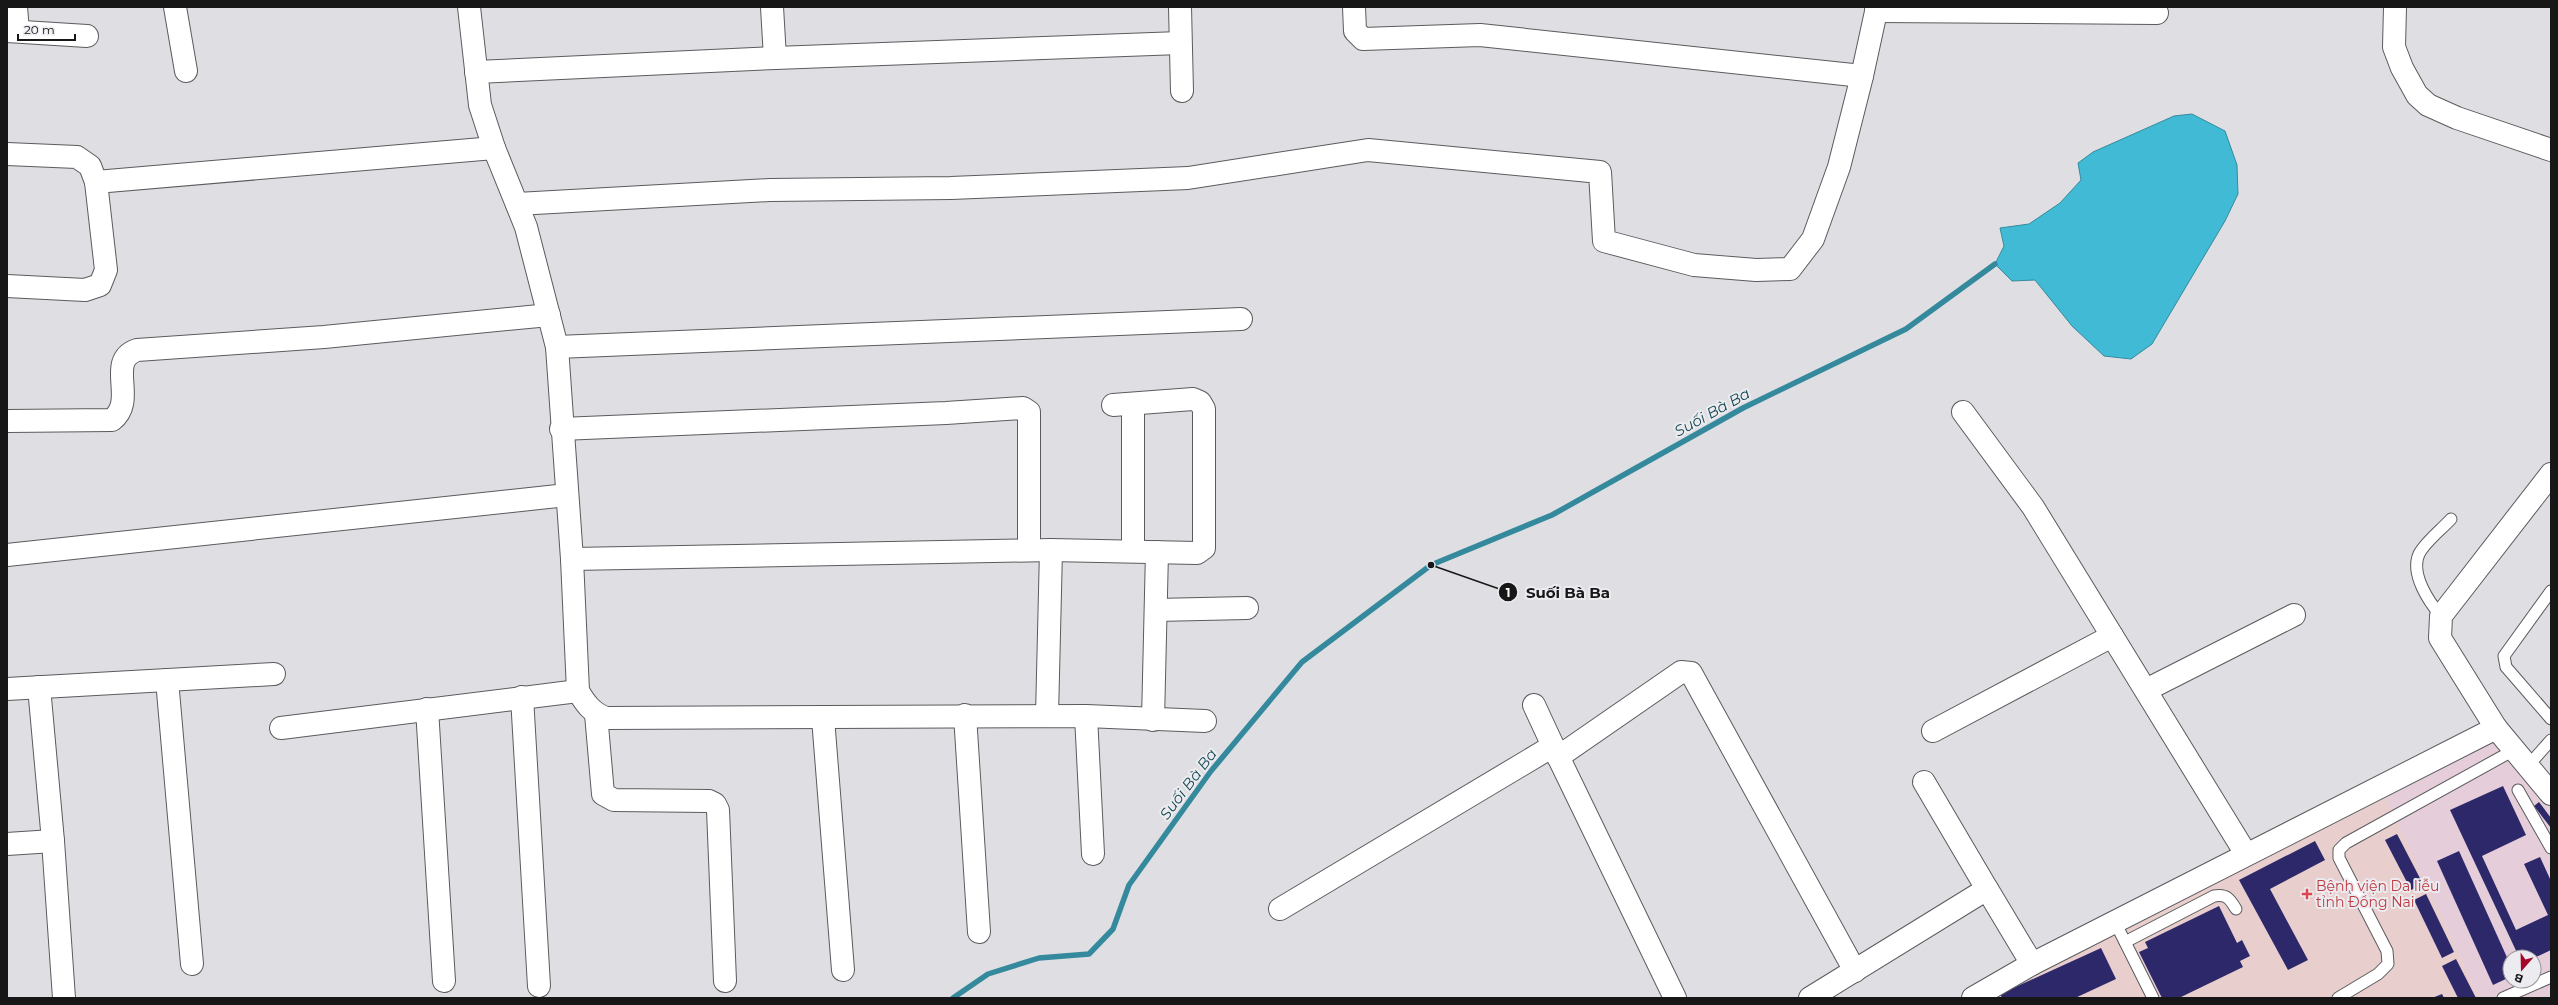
<svg xmlns="http://www.w3.org/2000/svg" width="2558" height="1005" viewBox="0 0 2558 1005" font-family="Montserrat,sans-serif">
<style>
.commercial{fill:#e5ceda;fill-rule:evenodd}
.medical{fill:#e9cece}
.water{fill:#41bbd5;stroke:#348a9c}
.lines{fill:none;stroke-linecap:round;stroke-linejoin:round}
.stream{stroke:#348a9c;stroke-width:5.5}
.building{fill:#2d286a}
.lane-casing{stroke:#5b5b5e;stroke-width:13}
.street-casing{stroke:#5b5b5e;stroke-width:24}
.lane{stroke:#fff;stroke-width:11}
.street{stroke:#fff;stroke-width:22}
.health-dot{fill:#e0444e;stroke:#ececf0;stroke-width:1.5}
.labels{text-anchor:middle;dominant-baseline:central;stroke-width:4;stroke-linejoin:round;paint-order:stroke}
.health-label{font-size:14px;fill:#be3a42;stroke:#ececf0;text-anchor:start}
.water-label{font-size:15px;font-style:italic;fill:#154954;stroke:#ececf0}
.leader{fill:none;stroke:#171718;stroke-width:1.5}
.callout-dot{fill:#171718;stroke:#ececf0;stroke-width:1.5}
.mark-label{font-size:12px;text-anchor:middle;font-weight:bold;fill:#fff}
.callout-label{font-size:15px;text-anchor:middle;font-weight:bold;fill:#171718;stroke:#ececf0;stroke-width:4;stroke-linejoin:round;paint-order:stroke}
</style>
<rect width="100%" height="100%" fill="#dfdfe3"/>
<path class="commercial" d="M2494,737l57,68v193h-72l-96,-205zM2510,957h24v24h-24z"/>
<path class="medical" d="M2383,792l96,206h-495z"/>
<path class="water" d="M2192,114l33,17 12,34 1,29 -13,27 -73,123 -21,15 -27,-3 -32,-30 -37,-46 -23,1 -17,-17 9,-18 -4,-18 29,-4 31,-21 21,-23 -3,-17 15,-11 81,-36z"/>
<g class="lines">
<path class="stream" d="M953,998l35,-24 51,-16 50,-4 24,-25 16,-44 82,-114 91,-109 129,-97 121,-50 191,-107 163,-79 89,-65"/>
</g>
<g class="building">
<path d="M2503,786l23,49 -44,21 34,74 32,-15 -24,-51 16,-7 11,24v69l-17,8 -15,-1 -69,-147z"/>
<path d="M2539,802l12,16v10l-17,-22z"/>
<path d="M2397,834l26,50 -12,6 -26,-50z"/>
<path d="M2315,841l10,19 -55,29 38,71 -20,10 -49,-90z"/>
<path d="M2459,851l51,113v13l-17,8 -56,-124z"/>
<path d="M2426,894l28,58 -12,6 -28,-58z"/>
<path d="M2219,906l18,37 5,-3 8,16 -10,5 3,6 -64,31h-17l-23,-46 9,-4 -3,-6z"/>
<path d="M2101,948l15,31 -41,19h-73l-2,-4z"/>
<path d="M2456,959l20,39h-18l-16,-32z"/>
<path d="M2442,994l2,4h-12z"/>
</g>
<g class="lines">
<defs>
<g id="lane">
<path d="M2551,591l-47,65 2,11 45,52"/>
<path d="M2441,616c-12,-14 -31,-42 -22,-62 6,-12 23,-25 32,-35"/>
<path d="M2528,766l23,-26"/>
<path d="M2518,790l33,58"/>
<path d="M2115,922l38,76"/>
<path d="M2125,942l89,-46c13,-2 16,3 22,13"/>
<path d="M2338,998l40,-24 10,-10 -1,-13 -48,-93v-8l7,-7 168,-93"/>
<path d="M2503,998l48,-21"/>
</g>
<g id="street">
<path d="M16,7l2,24"/>
<path d="M175,7l11,64"/>
<path d="M469,7l11,98 14,43 32,79 31,120 15,212 6,132c7,12 14,22 28,27l480,-2 7,138"/>
<path d="M772,7l3,51"/>
<path d="M1180,7l2,84"/>
<path d="M1354,7l1,24 8,8 117,-4 382,41 15,-69"/>
<path d="M2395,7l-1,40 8,21 15,27 11,10 29,13 94,32"/>
<path d="M1876,11l281,2"/>
<path d="M7,31l80,5"/>
<path d="M476,72l299,-14 405,-15"/>
<path d="M7,154l70,3 13,9 6,16 10,88 -6,15 -15,5 -78,-4"/>
<path d="M96,182l398,-34"/>
<path d="M517,204l253,-14 181,-2 237,-10 180,-28 232,22 4,69 90,24 62,5 34,-1 23,-30 26,-72 23,-91"/>
<path d="M557,347l684,-28"/>
<path d="M1963,412l70,95 213,347"/>
<path d="M7,421l105,-1c26,-20 -7,-59 25,-70l187,-13 225,-22"/>
<path d="M561,429l385,-16 77,-5 6,4v138"/>
<path d="M2551,474l-110,142 -1,22 56,90 55,66"/>
<path d="M1133,550v-146"/>
<path d="M7,555l560,-60"/>
<path d="M572,559l479,-9 146,3 7,-5v-139l-4,-7 -7,-3 -80,6"/>
<path d="M1156,610l91,-2"/>
<path d="M167,680l25,284"/>
<path d="M39,687l14,154 11,157"/>
<path d="M7,689l267,-15"/>
<path d="M2146,690l148,-75"/>
<path d="M522,697l17,289"/>
<path d="M1534,705l19,41"/>
<path d="M427,709l17,272"/>
<path d="M596,714l7,80 11,6 95,1 6,3 3,6 7,171"/>
<path d="M965,715l14,217"/>
<path d="M1047,716l4,-166"/>
<path d="M1086,716l119,5"/>
<path d="M823,718l20,252"/>
<path d="M1153,720l4,-168"/>
<path d="M281,728l297,-37"/>
<path d="M1933,731l179,-95"/>
<path d="M1558,757l123,-85 10,1 164,298"/>
<path d="M1924,782l63,107"/>
<path d="M7,844l46,-3"/>
<path d="M1280,909l273,-163 122,252"/>
<path d="M1810,998l177,-109 45,75 464,-236"/>
<path d="M1973,998l59,-34"/>
</g>
</defs>
<use href="#lane" class="lane-casing"/>
<use href="#street" class="street-casing"/>
<use href="#lane" class="lane"/>
<use href="#street" class="street"/>
</g>
<path class="health-dot" d="M2305 888h4v4h4v4h-4v4h-4v-4h-4v-4h4z"/>
<g class="labels">
<g class="health-label">
<text x="2316" y="886">Bệnh viện Da liễu<tspan x="2316" dy="16">tỉnh Đồng Nai</tspan></text>
</g>
<g class="water-label">
<text transform="translate(1712 412) rotate(-29)">Suối Bà Ba</text>
<text transform="translate(1188 784) rotate(-53)">Suối Bà Ba</text>
</g>
</g>
<path class="leader" d="M1431 565L1508 592"/>
<g class="callout-dot">
<circle cx="1431" cy="565" r="4"/>
<circle cx="1508" cy="592" r="10"/>
</g>
<g class="mark-label">
<text x="1508" y="597">1</text>
</g>
<g class="callout-label">
<text x="1568" y="598">Suối Bà Ba</text>
</g>
<rect width="2558" height="1005" fill="none" stroke="#171718" stroke-width="16"/>
<g transform="translate(2522 969) rotate(200)"><circle r="19" fill="#ececf0" stroke="#97979a"/>
<path d="M0-3L7 15L0 10L-7 15Z" fill="#a30627"/>
<text y="-6" font-size="11" font-weight="bold" text-anchor="middle" fill="#171718">B</text>
</g>
<path d="M18 34v6h57v-6" fill="none" stroke="#171718" stroke-width="2"/>
<text x="24" y="34" font-size="12" fill="#171718" stroke="#ececf0" stroke-width="3" paint-order="stroke">20 m</text>
</svg>
